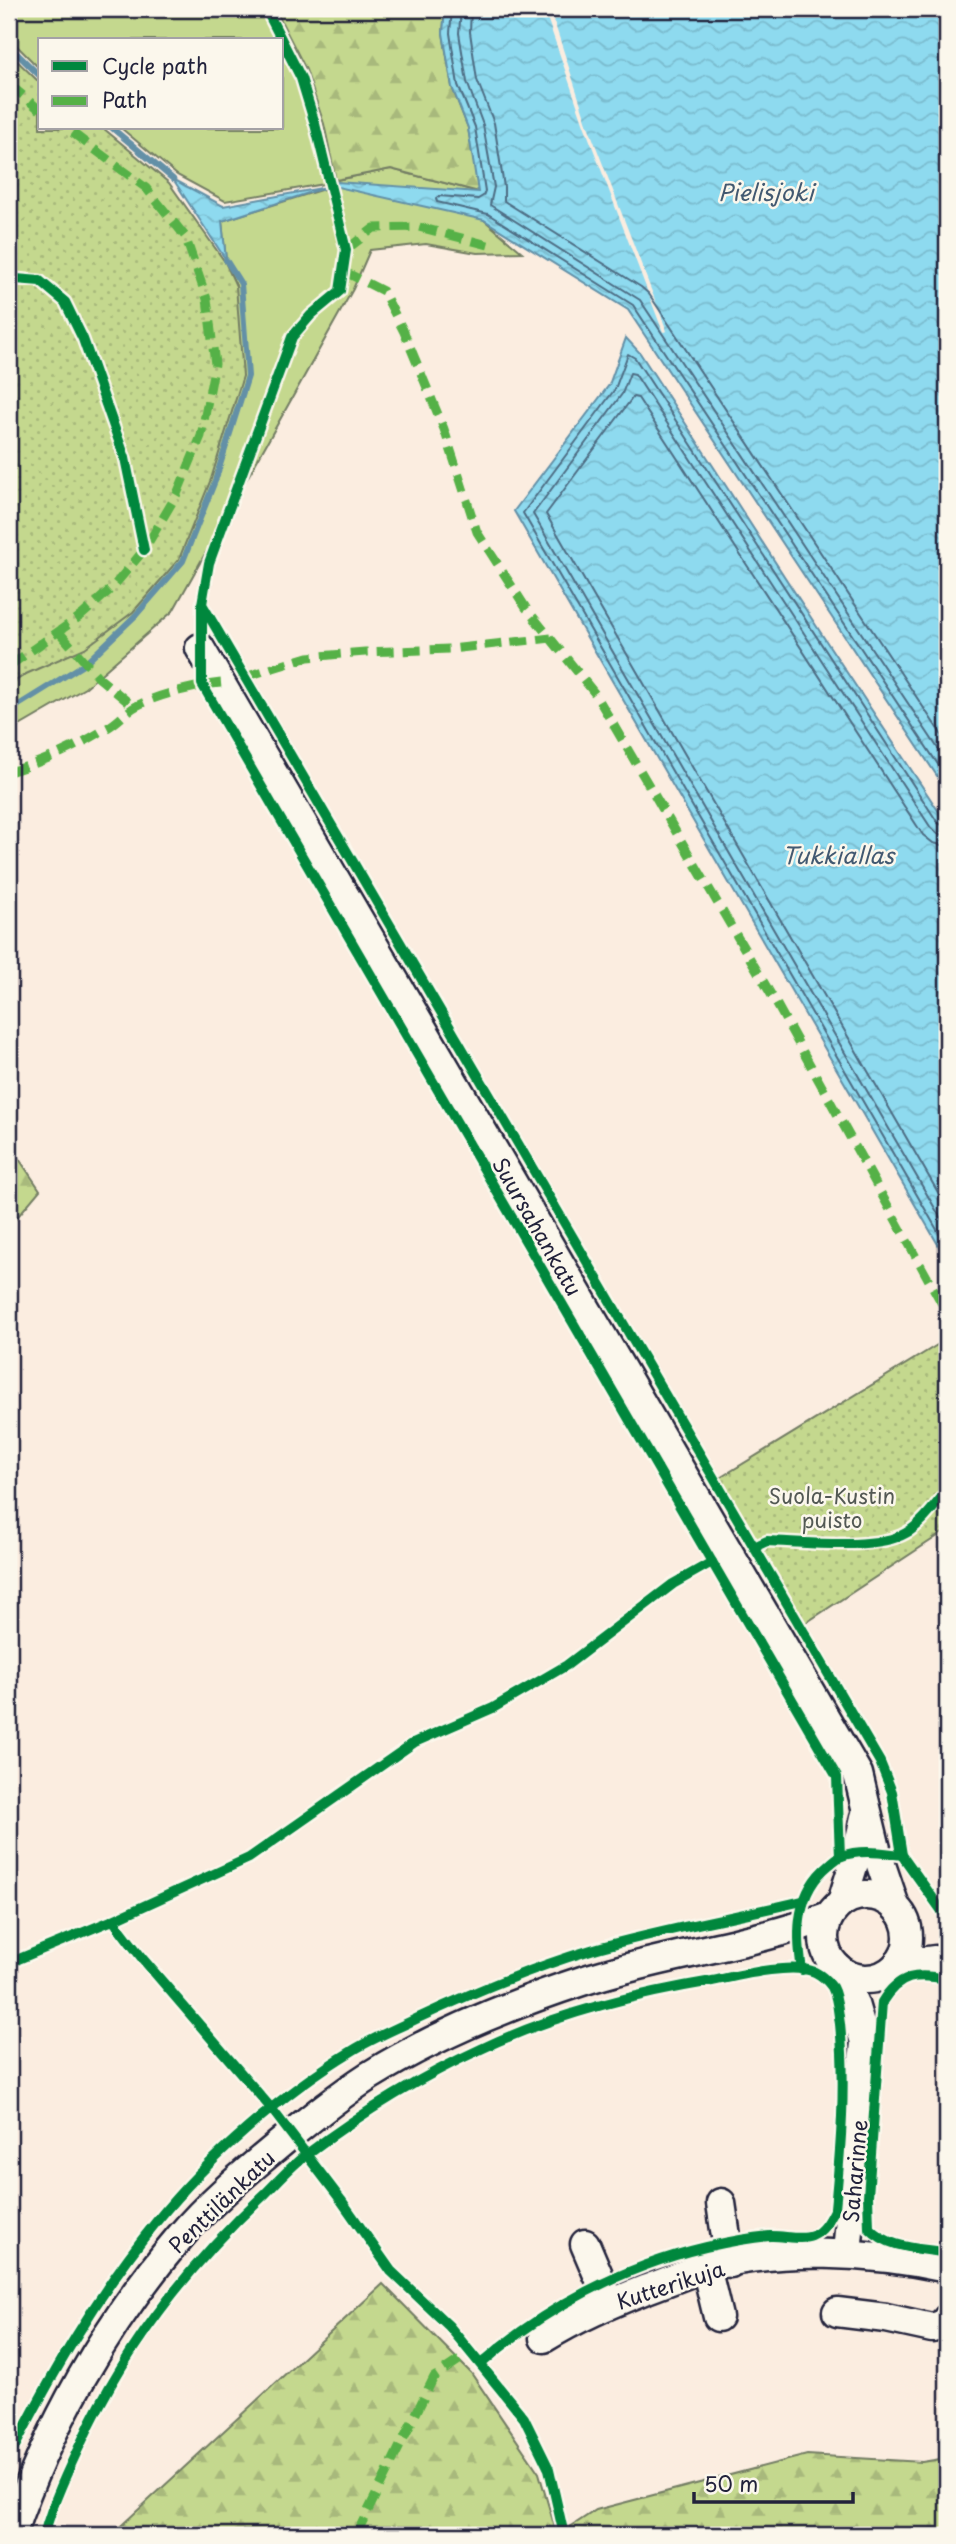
<svg xmlns="http://www.w3.org/2000/svg" width="956" height="2544" viewBox="0 0 956 2544" font-family="'Playpen Sans',sans-serif">
<style>
.green{fill:#c4d88e;stroke:#737d64;stroke-width:2}
.forest{fill:url(#forest-firs);stroke:#737d64;stroke-width:2}
.park{fill:url(#park-dots);stroke:#737d64;stroke-width:2}
.water{fill:url(#water-waves);stroke:#6390a7;stroke-width:2}
.pier{fill:#fbede0}
.lines{fill:none;stroke-linecap:round;stroke-linejoin:round}
.shore{stroke:#4d6c83;stroke-width:2}
.stream{stroke:#6390a7;stroke-width:6}
.minor-casing{stroke:#22223b;stroke-width:33}
.minor{stroke:#fbf7ec;stroke-width:28}
.quiet{stroke:#55b146;stroke-width:9;stroke-dasharray:18 9;stroke-linecap:butt}
.cycleway-casing{stroke:#fbf7ec;stroke-width:15}
.cycleway{stroke:#00873e;stroke-width:10}
.labels{text-anchor:middle;dominant-baseline:central;stroke-width:5;stroke-linejoin:round;paint-order:stroke}
.street-label{font-size:21px;fill:#22223b;stroke:#fbf7ec}
.park-label{font-size:21px;fill:#535954;stroke:#fbf7ec}
.water-label{font-size:23px;font-style:italic;fill:#425971;stroke:#fbf7ec}
</style>
<defs>
<pattern id="forest-firs" width="22" height="20" patternUnits="userSpaceOnUse" patternTransform="scale(1.75)"><rect width="22" height="20" fill="#c4d88e"/><path d="M5 1l3.5 6h-7zM16 11l3.5 6h-7z" fill="#a8b97b"/></pattern>
<pattern id="park-dots" width="8" height="8" patternUnits="userSpaceOnUse" patternTransform="scale(1.75)"><rect width="8" height="8" fill="#c4d88e"/><path d="M2 2h.1M6 6h.1" fill="none" stroke="#a8b97b" stroke-width="1.8" stroke-linecap="round"/></pattern>
<pattern id="water-waves" width="16" height="10" patternUnits="userSpaceOnUse" patternTransform="scale(1.75)"><rect width="16" height="10" fill="#8edaef"/><path d="M0 5q4-4 8 0t8 0" fill="none" stroke="#7abbce"/></pattern>
</defs>
<rect width="100%" height="100%" fill="#fbede0"/>
<filter id="ink" filterUnits="userSpaceOnUse"><feTurbulence type="fractalNoise" baseFrequency=".0143" numOctaves="2"/><feDisplacementMap in="SourceGraphic" scale="14" xChannelSelector="R" yChannelSelector="G"/><feConvolveMatrix kernelMatrix="1 2 1 2 8 2 1 2 1" color-interpolation-filters="sRGB"/></filter>
<g filter="url(#ink)">
<g class="green">
<path d="M9,9h250l18,31h-237v29l-31,-31z"/>
<path d="M282,50c21,42 31,88 42,134l-99,17 -48,-26 -56,-47h161z"/>
<path d="M391,169l88,23 5,28 38,32 -45,1 -51,-9 -56,6 -17,39 -180,322 -88,77 -76,44v-47l17,-11 210,-388 -11,-24 1,-2 -4,-39 111,-35 4,-4 -1,-2z"/>
</g>
<g class="forest">
<path d="M275,9h170l-2,24 9,54 16,41 11,64 -88,-23 -55,11 -12,-56 -18,-54z"/>
<path d="M9,1144l31,46 -31,37z"/>
<path d="M383,2284l88,89 68,100 18,62h-446z"/>
<path d="M807,2455l115,7 25,-4v77h-389l38,-25z"/>
</g>
<g class="park">
<path d="M9,53l31,30v45h63l66,55 56,79 11,24 7,90 -32,103 -32,80 -46,53 -48,36 -59,26 -17,11z"/>
<path d="M947,1339v191l-143,94 -86,-145z"/>
</g>
<g class="water">
<path d="M445,9h502v782l-319,-481 -144,-90 -151,-34 4,-4 141,10 -10,-64 -16,-41 -9,-54z"/>
<path d="M173,179l50,27 104,-19 -105,34 4,39z"/>
<path d="M626,338l14,15 188,291 119,180v436l-433,-749 95,-126z"/>
</g>
<path class="pier" d="M544,9h6l37,114 80,208 -4,1 -79,-207z"/>
<g class="lines">
<g class="shore">
<path d="M452,9l-2,24 8,52 17,42 10,64 -2,5 -5,3 -39,-3 -3,2 1,4 51,12 145,91 314,473"/>
<path d="M461,9l-2,24 8,49 16,43 11,62 -4,18 150,95 307,462"/>
<path d="M471,9l-1,23 7,48 17,43 10,64v14l137,86 8,7 298,449"/>
<path d="M947,827l-9,-4 -303,-465 -7,-4 -13,35 -92,124 424,734"/>
<path d="M947,835l-9,-1 -7,-6 -296,-454 -5,-1 -8,21 -89,120 414,715"/>
<path d="M947,846l-14,-3 -10,-8 -285,-437 -5,-1 -87,117 401,694"/>
</g>
<g class="stream">
<path d="M10,47l30,29"/>
<path d="M112,128l61,51"/>
<path d="M89,660l47,-45 47,-54 32,-80 33,-105 -7,-92 -15,-24"/>
<path d="M9,711l74,-46"/>
</g>
<defs>
<g id="minor">
<path d="M200,648l658,1126 19,79 18,53"/>
<circle cx="866" cy="1937" r="42"/>
<path d="M842,1902l15,-49 8,-36"/>
<path d="M897,1965l38,-5 12,2"/>
<path d="M838,1968l16,36 11,38 -18,212"/>
<path d="M721,2203l9,60"/>
<path d="M585,2244l25,59"/>
<path d="M706,2267l12,50"/>
<path d="M837,2312l49,6 46,10 13,-4 2,-5"/>
<path d="M544,2338c32,-20 65,-34 100,-48 20,-7 40,-16 60,-22 73,-22 170,-16 243,0"/>
<path d="M11,2535c36,-107 95,-211 168,-297 30,-36 67,-66 103,-96 28,-23 56,-46 87,-66 66,-41 140,-71 213,-95 82,-27 167,-35 247,-65"/>
</g>
</defs>
<use href="#minor" class="minor-casing"/>
<use href="#minor" class="minor"/>
<g class="quiet">
<path d="M9,84l31,26"/>
<path d="M346,250l28,-22 45,-1 69,18"/>
<path d="M343,271l40,20 21,41 40,97 33,103 49,76 70,87 180,308 171,310"/>
<path d="M59,632l40,46 35,29"/>
<path d="M9,666l73,-51 30,-27 32,-38 33,-56 24,-58 14,-72 -8,-65 -22,-63 -39,-48 -80,-60"/>
<path d="M245,677l63,-20 57,-5 85,-3 101,-11"/>
<path d="M9,772c34,-10 68,-25 98,-44 10,-5 17,-14 26,-20 18,-12 66,-23 88,-25"/>
<path d="M356,2535l78,-158 37,-25"/>
</g>
<defs>
<g id="cycleway">
<path d="M266,9l35,69 14,46 31,126 -6,41 -29,24 -19,22 -83,226 -7,41 678,1158 12,30 10,63 45,63"/>
<path d="M9,282l7,-3 24,2 25,21 18,37 42,119 19,92"/>
<path d="M202,604v80l635,1093 3,79"/>
<path d="M754,1547l13,-6c36,1 108,10 139,-8 16,-9 29,-28 41,-42"/>
<path d="M113,1920l29,38 129,150 70,92 50,71 58,55 75,92 25,51 15,66"/>
<path d="M9,1963l104,-43 136,-62 166,-116 78,-34 74,-43 106,-81 39,-22"/>
<path d="M802,1970c-6,-38 -6,-78 27,-105 4,-3 8,-8 13,-9 18,-7 41,-3 60,-1"/>
<path d="M947,1979c-30,-6 -48,-5 -65,23l-14,194 1,32c20,21 51,20 78,25"/>
<path d="M9,2458c42,-83 89,-165 148,-237 50,-62 127,-129 195,-170 21,-13 44,-22 66,-33 56,-26 113,-50 173,-68 69,-20 141,-32 211,-49"/>
<path d="M44,2535c10,-38 29,-75 46,-111 43,-87 105,-165 176,-231 13,-13 26,-28 41,-39 52,-39 115,-78 174,-105 72,-34 153,-55 231,-68 25,-5 76,-18 100,-10 7,2 16,10 20,16 6,11 6,25 8,37 6,62 1,122 -5,184 -5,10 -11,23 -23,28 -11,5 -30,-1 -42,0 -21,2 -43,6 -64,11 -81,19 -163,61 -225,117"/>
</g>
</defs>
<use href="#cycleway" class="cycleway-casing"/>
<use href="#cycleway" class="cycleway"/>
</g>
</g>
<g class="labels">
<g class="street-label">
<text transform="translate(538 1226) rotate(60)">Suursahankatu</text>
<text transform="translate(854 2171) rotate(-85)">Saharinne</text>
<text transform="translate(221 2201) rotate(-44)">Penttilänkatu</text>
<text transform="translate(670 2284) rotate(-18)">Kutterikuja</text>
</g>
<g class="park-label">
<text x="832" y="1495">Suola-Kustin<tspan x="832" dy="24">puisto</tspan></text>
</g>
<g class="water-label">
<text x="766" y="191">Pielisjoki</text>
<text x="838" y="854">Tukkiallas</text>
</g>
</g>
<rect width="956" height="2544" fill="none" stroke="#fbf7ec" stroke-width="35"/>
<rect x="18" y="18" width="921" height="2509" fill="none" stroke="#22223b" stroke-width="2.5" filter="url(#ink)"/>
<rect x="38" y="38" width="245" height="91" fill="#fbf7ec" stroke="#a4a2a5" stroke-width="2"/>
<rect x="52" y="61" width="35" height="10" fill="#00873e" stroke="#a4a2a5" stroke-width="2"/>
<text x="102" y="74" font-size="21" fill="#22223b">Cycle path</text>
<rect x="52" y="96" width="35" height="10" fill="#55b146" stroke="#a4a2a5" stroke-width="2"/>
<text x="102" y="108" font-size="21" fill="#22223b">Path</text>
<path d="M694 2492v10h159v-10" fill="none" stroke="#22223b" stroke-width="3.5"/>
<text x="704" y="2492" font-size="21" fill="#22223b" stroke="#fbf7ec" stroke-width="5" paint-order="stroke">50 m</text>
</svg>
